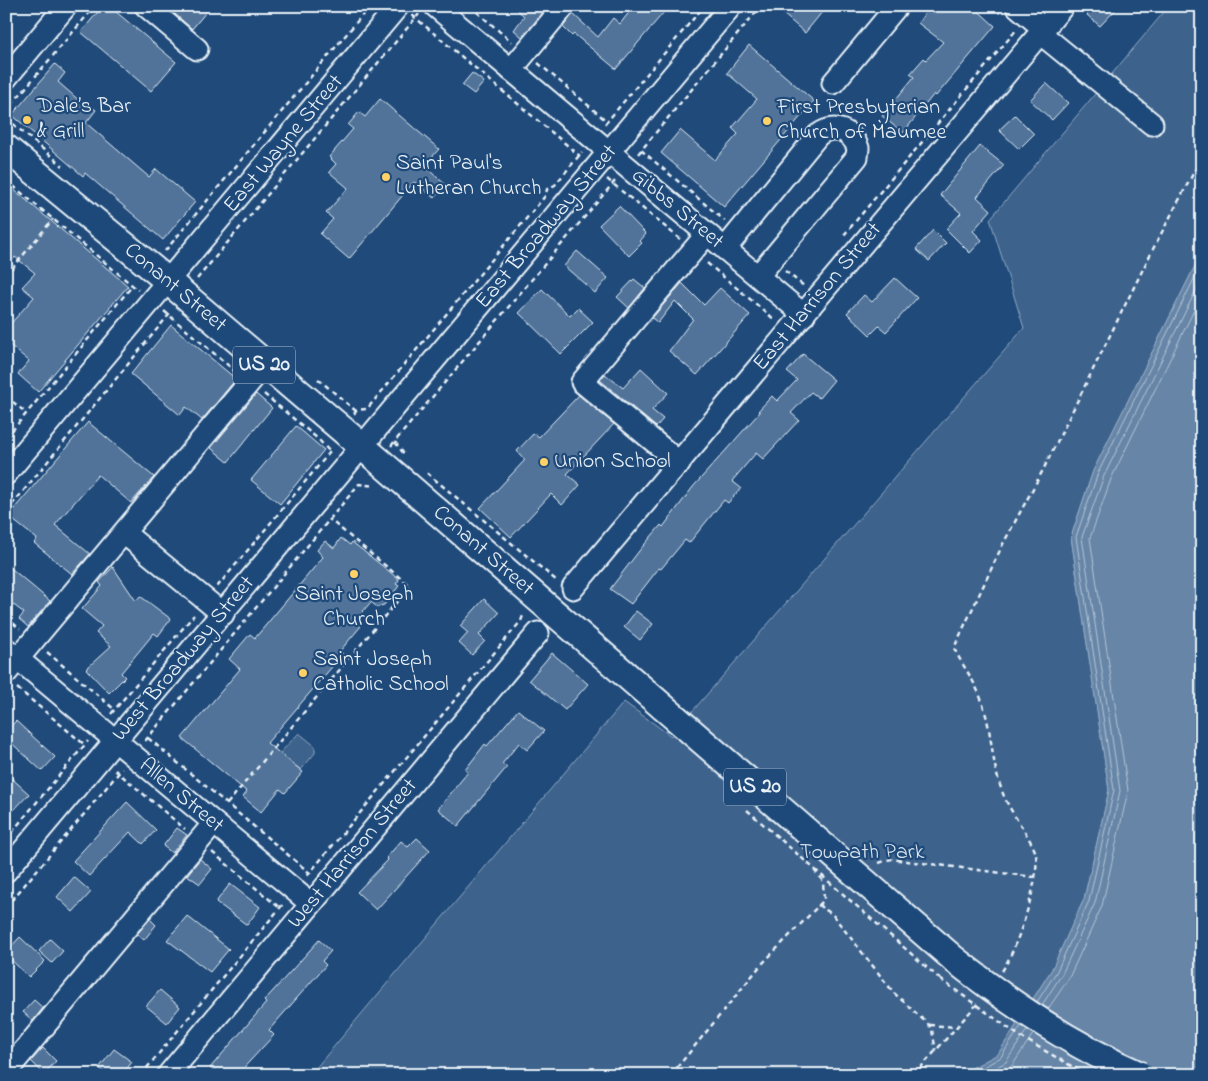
<svg xmlns="http://www.w3.org/2000/svg" width="1208" height="1081" viewBox="0 0 1208 1081" font-family="'Indie Flower',sans-serif">
<style>
.green{fill:#3c628c;stroke:#92aac2}
.water{fill:#6685a7;stroke:#9ab0c7}
.lines{fill:none;stroke-linecap:round;stroke-linejoin:round}
.shore{stroke:#b4c6d8;stroke-width:1}
.building{fill:#517399;stroke:#e8f1f8}
.minor-casing{stroke:#e8f1f8;stroke-width:25}
.major-casing{stroke:#e8f1f8;stroke-width:30}
.path{stroke:#e8f1f8;stroke-width:2.5;stroke-dasharray:5 4;stroke-linecap:butt}
.minor{stroke:#1f4a7a;stroke-width:21}
.major{stroke:#1f4a7a;stroke-width:26}
.major-bridge-casing{stroke:#e8f1f8;stroke-width:30;stroke-linecap:butt}
.path-bridge{stroke:#e8f1f8;stroke-width:2.5;stroke-dasharray:5 4;stroke-linecap:butt}
.major-bridge{stroke:#1f4a7a;stroke-width:26}
.poi-dot{fill:#ffd166;stroke:#1f4a7a;stroke-width:2}
.labels{text-anchor:middle;dominant-baseline:central;stroke-width:4.5;stroke-linejoin:round;paint-order:stroke}
.shield{fill:#1f4a7a;stroke:#acbfd2;stroke-width:1}
.shield-label{font-size:21px;font-weight:bold;fill:#e8f1f8}
.poi-label{font-size:22px;fill:#e8f1f8;stroke:#1f4a7a;text-anchor:start}
.street-label{font-size:22px;fill:#e8f1f8;stroke:#1f4a7a}
.park-label{font-size:22px;fill:#d7e3ed;stroke:#1f4a7a}
</style>
<rect width="100%" height="100%" fill="#1f4a7a"/>
<filter id="ink" filterUnits="userSpaceOnUse"><feTurbulence type="fractalNoise" baseFrequency=".02" numOctaves="2"/><feDisplacementMap in="SourceGraphic" scale="10" xChannelSelector="R" yChannelSelector="G"/><feConvolveMatrix kernelMatrix="1 2 1 2 8 2 1 2 1" color-interpolation-filters="sRGB"/></filter>
<g filter="url(#ink)">
<g class="green">
<path d="M1169,6h33v246l-109,219 -22,66 38,253 -25,109 -32,70 -54,85 -39,21h-649l314,-373 47,34 353,-408 -34,-109z"/>
<path d="M299,733l16,13v7l-14,17 -21,-17z"/>
</g>
<path class="water" d="M1202,252v823h-243l39,-21 54,-85 32,-70 25,-109 -38,-253 22,-66z"/>
<g class="lines">
<g class="shore">
<path d="M1037,1002l20,-31 32,-70 25,-111 -38,-253 22,-64 104,-210"/>
<path d="M1042,1005l20,-31 33,-71 25,-112 -38,-254 22,-61 98,-198"/>
<path d="M1048,1009l21,-31 33,-72 26,-115 -38,-253 21,-59 91,-185"/>
<path d="M970,1075l31,-18 20,-31"/>
<path d="M983,1075l23,-13 21,-32"/>
<path d="M998,1075l14,-9 21,-32"/>
</g>
</g>
<g class="building">
<path d="M103,6h6l67,56 -25,29 -70,-59z"/>
<path d="M166,6h45l-19,23z"/>
<path d="M513,6h30l3,3 -24,28 -8,-7 10,-14z"/>
<path d="M634,6h35l-53,63 -42,-35 -2,2 -9,-9 10,-13 25,23 15,-19 7,6z"/>
<path d="M774,6h53l-22,27z"/>
<path d="M930,6h43l22,20 -59,70 -2,-2 -31,39 -21,-17 32,-39 -4,-3 14,-16 2,2 17,-18 -25,-19z"/>
<path d="M1095,6h24l-19,20 -13,-11z"/>
<path d="M749,45l65,56 -90,106 -63,-54 19,-23 35,30 23,-26 -6,-6 25,-29 -30,-26z"/>
<path d="M55,64l10,9 -7,9 24,21 2,-2 12,9 -10,13 63,54 7,-8 39,33 -32,38 -78,-67 -2,3 -71,-61z"/>
<path d="M472,73l12,9 -10,12 -12,-9z"/>
<path d="M1046,83l22,20 -16,17 -22,-20z"/>
<path d="M380,99l59,50 -15,17 22,19 -12,13 -20,-16 -65,77 -29,-25 13,-15 -7,-6 22,-25 -19,-16 7,-8 -7,-7 24,-28 -5,-4 11,-13 6,5z"/>
<path d="M1015,115l19,19 -15,15 -20,-19z"/>
<path d="M980,146l24,19 -27,32 14,13 -18,21 9,9 -12,13 -24,-24 15,-16 -21,-18z"/>
<path d="M6,183l122,103 -90,106 -20,-18 11,-13 -23,-19v-13l28,-32 -12,-10 13,-14 -20,-16 -9,11z"/>
<path d="M619,206l27,28 -6,7 2,2 -13,13 -30,-31z"/>
<path d="M933,230l13,13 -17,18 -13,-12z"/>
<path d="M577,251l31,27 -13,15 -31,-27z"/>
<path d="M895,278l22,20 -31,34 -7,-6 -9,9 -23,-22 17,-18 8,7z"/>
<path d="M634,279l11,9 -16,20 -12,-11z"/>
<path d="M682,283l22,22 16,-17 30,27 -53,60 -28,-24 24,-32 -18,-18 -17,22 -6,-5z"/>
<path d="M542,289l28,27 8,-8 15,14 -32,32 -42,-41z"/>
<path d="M171,325l65,54 -34,41 -16,-13 -6,8 -49,-41z"/>
<path d="M803,354l31,26 -15,18 -8,-6 -20,21 8,7 -36,39 -7,-6 -24,28 9,7 -13,15 -4,-3 -35,43 -4,-3 -24,29 -2,-1 -28,36 -21,-15 29,-38 22,-26 2,2 30,-40 67,-75 -2,-1 14,-15 5,5 20,-21 -10,-8z"/>
<path d="M641,368l27,25 -16,17 11,9 -7,8 -56,-47 5,-6 18,14z"/>
<path d="M256,394l16,14 -44,54 -17,-14z"/>
<path d="M579,395l35,29 -47,50 13,11 -18,20 -11,-11 -40,43 -31,-29 45,-48 -8,-9 17,-18 5,4z"/>
<path d="M88,422l66,55 -23,26 -33,-28 -43,50 35,29 -18,20 -38,-31 3,-4 -29,-23z"/>
<path d="M296,426l28,24 -44,54 -29,-24z"/>
<path d="M341,538l9,7 2,-3 38,30 9,8 -3,4 3,2 -15,19 -7,2 -6,-5 -16,18 6,6 -21,25 3,3 -76,89 36,29 -18,21 -5,-4 -19,23 -18,-15 4,-5 -65,-54 58,-69 -11,-10 21,-25 5,4 68,-81 -6,-7 8,-9 9,7z"/>
<path d="M6,564l44,37 -22,26 -9,-8 5,-6 -18,-14z"/>
<path d="M113,567l23,34 4,-5 31,23 -13,17 -4,-3 -33,40 4,4 -16,16 -23,-24 25,-23 -15,-13 6,-7 -20,-17 20,-23 -3,-4z"/>
<path d="M484,599l15,14 -20,22 6,6 -13,14 -13,-12 9,-10 -8,-7z"/>
<path d="M636,611l17,13 -13,16 -16,-13z"/>
<path d="M552,653l36,31 -23,26 -36,-30z"/>
<path d="M518,710l26,21 -17,19 -8,-7 -17,21 5,3 -49,59 -20,-17 30,-37 -3,-2 20,-26 2,2z"/>
<path d="M16,721l39,36 -13,14 -36,-33v-7z"/>
<path d="M6,773l23,21 -16,17 -7,-7z"/>
<path d="M127,802l29,28 -13,14 -13,-12 -41,44 -16,-15z"/>
<path d="M177,828l10,7 -15,18 -9,-7z"/>
<path d="M417,838l13,12 -54,60 -19,-18 31,-32 -2,-2 15,-17 7,6z"/>
<path d="M200,859l12,10 -12,15 -13,-9z"/>
<path d="M74,877l17,15 -18,20 -16,-15z"/>
<path d="M230,884l30,23 -13,18 -31,-23z"/>
<path d="M187,916l42,33 -19,23 -43,-32z"/>
<path d="M150,919l6,6 -12,15 -7,-6z"/>
<path d="M20,937l25,24 -16,16 -23,-22v-3z"/>
<path d="M50,939l13,12 -11,12 -13,-12z"/>
<path d="M319,940l12,11 -9,10 4,4 -57,65 5,5 -37,40h-19l-8,-7 56,-65 -2,-2z"/>
<path d="M160,990l20,17 -13,16 -21,-17z"/>
<path d="M34,1000l9,8 -10,13 -10,-9z"/>
<path d="M43,1048l13,13 -12,13 -13,-13z"/>
<path d="M114,1049l18,13 -10,13h-14l-9,-7z"/>
</g>
<g class="lines">
<defs>
<g id="minor">
<path d="M146,6l51,43"/>
<path d="M435,6l369,309"/>
<path d="M1017,6l27,23"/>
<path d="M1040,33l112,91"/>
<path d="M511,70l53,-64"/>
<path d="M6,78l60,-72"/>
<path d="M833,83l64,-77"/>
<path d="M725,249l93,-114c16,-12 33,-5 40,13l-1,9 -99,119"/>
<path d="M680,463l-98,-81 125,-148"/>
<path d="M6,474l392,-468"/>
<path d="M124,533l99,81"/>
<path d="M573,588l490,-582"/>
<path d="M6,649l305,255"/>
<path d="M6,673l258,-308"/>
<path d="M6,871l725,-865"/>
<path d="M6,1072l208,-249"/>
<path d="M168,1075l370,-442"/>
</g>
<path id="major" d="M6,148l162,133 210,179 577,500"/>
</defs>
<use href="#minor" class="minor-casing"/>
<use href="#major" class="major-casing"/>
<g class="path">
<path d="M470,6l42,36"/>
<path d="M992,6l8,7"/>
<path d="M412,15l168,141"/>
<path d="M538,63l70,59"/>
<path d="M6,111l89,-105"/>
<path d="M6,118l57,48"/>
<path d="M605,124l99,-118"/>
<path d="M641,150l84,71"/>
<path d="M638,154l123,-148"/>
<path d="M607,179l73,60"/>
<path d="M6,180l132,110"/>
<path d="M844,235l173,-206"/>
<path d="M165,251l205,-245"/>
<path d="M707,263l68,57"/>
<path d="M785,271l19,15"/>
<path d="M6,276l47,-57"/>
<path d="M197,279l222,-265"/>
<path d="M164,311l72,61"/>
<path d="M318,379l38,32"/>
<path d="M264,394l54,45 13,14"/>
<path d="M6,396l20,17"/>
<path d="M354,414l3,-4 10,-1 179,-214 1,-6 8,-4 27,-33"/>
<path d="M6,438l127,-153"/>
<path d="M395,442l9,12"/>
<path d="M391,446l224,-265"/>
<path d="M427,473l130,108"/>
<path d="M6,512l166,-201"/>
<path d="M217,587l113,-135"/>
<path d="M6,617l14,12"/>
<path d="M47,652l68,58"/>
<path d="M17,688l68,57"/>
<path d="M111,714l83,-99"/>
<path d="M148,738l163,136"/>
<path d="M145,741l214,-257 16,2"/>
<path d="M115,770l70,59"/>
<path d="M227,804l183,-218 -81,-67"/>
<path d="M747,810l193,169"/>
<path d="M6,839l82,-98"/>
<path d="M212,852l68,56"/>
<path d="M879,863l12,-4 143,18"/>
<path d="M307,876l214,-255 3,-8"/>
<path d="M818,905l14,9 62,79 35,32 3,5 4,21"/>
<path d="M6,907l116,-138"/>
<path d="M1002,971c14,-20 41,-97 33,-120 -9,-22 -27,-40 -34,-63 -10,-28 -9,-58 -19,-86 -6,-20 -19,-35 -28,-54l49,-104 40,-74 110,-221 49,-92"/>
<path d="M929,1025l28,2"/>
<path d="M141,1075l143,-172"/>
<path d="M671,1075l90,-110 63,-65 -1,-19 -9,-11"/>
<path d="M914,1075l64,-72"/>
</g>
<use href="#minor" class="minor"/>
<use href="#major" class="major"/>
<defs>
<path id="major-bridge" d="M955,960c58,46 117,85 185,115"/>
</defs>
<use href="#major-bridge" class="major-bridge-casing"/>
<path class="path-bridge" d="M940,979l81,58 66,38"/>
<use href="#major-bridge" class="major-bridge"/>
</g>
</g>
<g class="poi-dot">
<circle cx="27" cy="120" r="5"/>
<circle cx="767" cy="121" r="5"/>
<circle cx="386" cy="177" r="5"/>
<circle cx="544" cy="462" r="5"/>
<circle cx="354" cy="574" r="5"/>
<circle cx="303" cy="673" r="5"/>
</g>
<g class="labels">
<g class="shield">
<rect x="233" y="346.5" width="62" height="37" rx="4"/>
<rect x="724" y="768.5" width="62" height="37" rx="4"/>
</g>
<g class="shield-label">
<text x="264" y="365">US 20</text>
<text x="755" y="787">US 20</text>
</g>
<g class="poi-label">
<text x="37" y="107">Dale’s Bar<tspan x="37" dy="25">&amp; Grill</tspan></text>
<text x="777" y="108">First Presbyterian<tspan x="777" dy="25">Church of Maumee</tspan></text>
<text x="396" y="164">Saint Paul's<tspan x="396" dy="25">Lutheran Church</tspan></text>
<text x="554" y="462">Union School</text>
<text x="354" y="595" text-anchor="middle">Saint Joseph<tspan x="354" dy="25">Church</tspan></text>
<text x="313" y="660">Saint Joseph<tspan x="313" dy="25">Catholic School</tspan></text>
</g>
<g class="street-label">
<text transform="translate(284 144) rotate(-50)">East Wayne Street</text>
<text transform="translate(677 209) rotate(40)">Gibbs Street</text>
<text transform="translate(547 227) rotate(-50)">East Broadway Street</text>
<text transform="translate(175 288) rotate(40)">Conant Street</text>
<text transform="translate(818 297) rotate(-50)">East Harrison Street</text>
<text transform="translate(483 551) rotate(41)">Conant Street</text>
<text transform="translate(184 659) rotate(-50)">West Broadway Street</text>
<text transform="translate(181 796) rotate(40)">Allen Street</text>
<text transform="translate(353 854) rotate(-50)">West Harrison Street</text>
</g>
<g class="park-label">
<text x="862" y="853">Towpath Park</text>
</g>
</g>
<rect width="1208" height="1081" fill="none" stroke="#1f4a7a" stroke-width="25"/>
<rect x="12" y="12" width="1183" height="1056" fill="none" stroke="#e8f1f8" stroke-width="2" filter="url(#ink)"/>
</svg>
